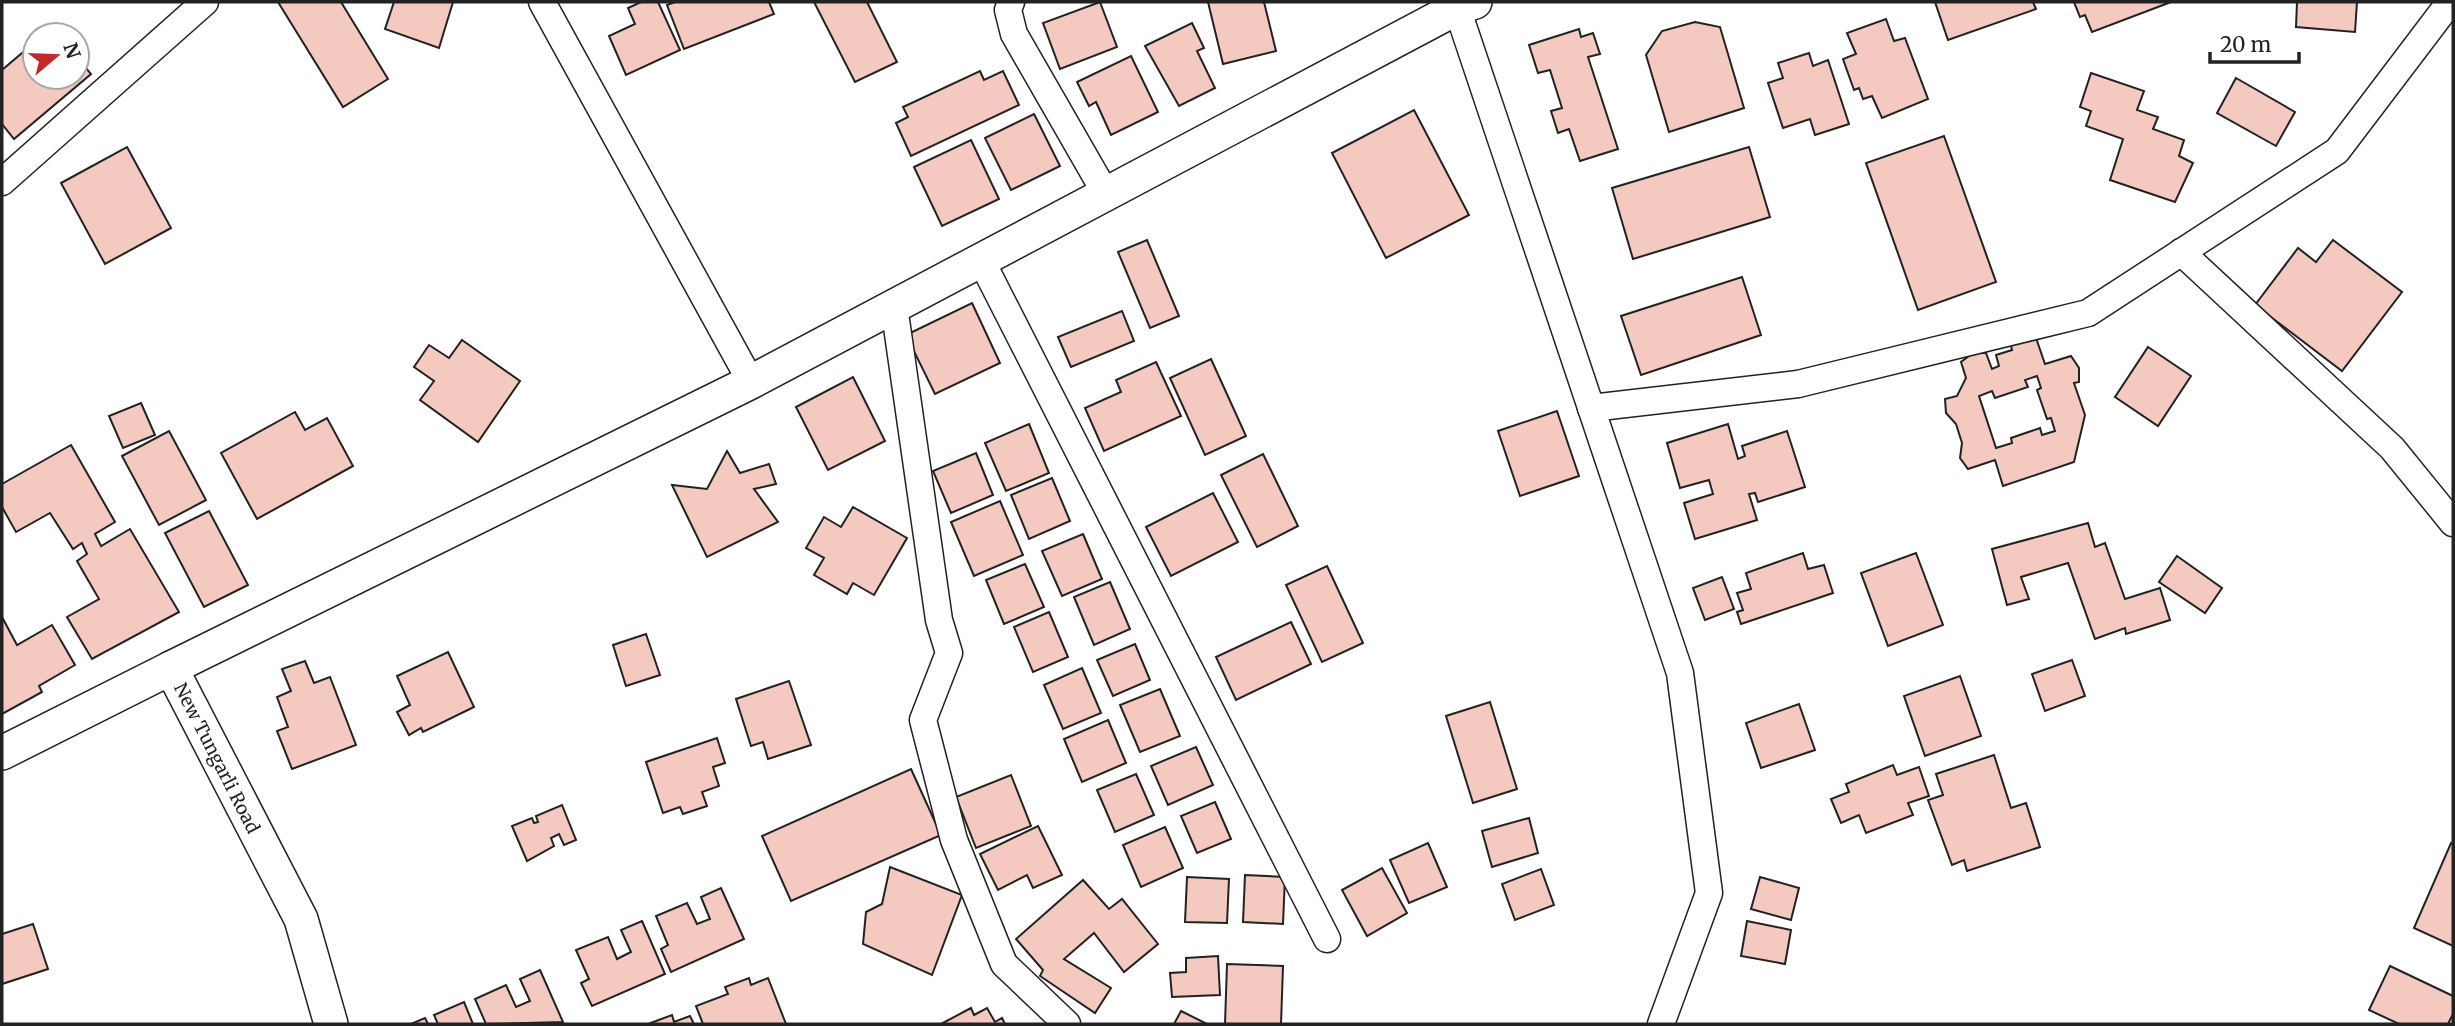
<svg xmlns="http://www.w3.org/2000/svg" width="2455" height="1026" viewBox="0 0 2455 1026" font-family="Merriweather,serif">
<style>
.building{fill:#f3c9c0;stroke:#222;stroke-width:2;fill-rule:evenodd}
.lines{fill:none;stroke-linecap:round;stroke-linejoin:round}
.minor-casing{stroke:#222;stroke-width:29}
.tertiary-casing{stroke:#222;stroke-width:36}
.minor{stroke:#fff;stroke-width:26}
.tertiary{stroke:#fff;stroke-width:33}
.labels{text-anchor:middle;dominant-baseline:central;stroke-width:5;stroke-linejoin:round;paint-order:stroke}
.street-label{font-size:18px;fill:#222;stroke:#fff}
</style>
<rect width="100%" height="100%" fill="#fff"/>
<g class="building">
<path d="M278,2h63l47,77 -45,28z"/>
<path d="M394,2h59l-14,46 -54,-19z"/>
<path d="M641,2h17l22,48 -54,25 -17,-39 26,-12 -7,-16z"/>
<path d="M675,2h94l5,12 -90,35 -17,-44z"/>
<path d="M814,2h53l30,60 -42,20z"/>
<path d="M1100,2l17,45 -57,22 -17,-46z"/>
<path d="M1208,2h56l12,49 -53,13z"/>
<path d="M1935,2h98l3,7 -88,31z"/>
<path d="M2074,2h97l-79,30 -7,-17 -5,2z"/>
<path d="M2297,2h60l-2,30 -59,-5z"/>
<path d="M1886,19l8,22 11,-3 23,61 -46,19 -10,-22 -9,3 -4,-11 -5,2 -11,-31 13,-5 -9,-21z"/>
<path d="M1695,22l25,5 24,81 -75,24 -23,-77 16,-24z"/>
<path d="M1192,23l12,25 -7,3 18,37 -36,18 -34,-60z"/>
<path d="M52,28l6,7h-15z"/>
<path d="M1579,29l2,8 12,-4 7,21 -12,3 30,92 -38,12 -11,-32 -11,4 -7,-22 11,-3 -12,-38 -12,3 -9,-28z"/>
<path d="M35,42v35h42v-20l14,17 -77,65 -12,-15v-54z"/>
<path d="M1809,53l4,13 15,-6 21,64 -34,11 -5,-16 -27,9 -15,-45 15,-5 -5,-15z"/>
<path d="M1131,56l27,56 -47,23 -15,-33 -7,4 -12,-24z"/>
<path d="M980,71l4,9 19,-9 16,34 -108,51 -15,-33 12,-6 -5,-10z"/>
<path d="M2091,73l53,18 -7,19 21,7 -5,12 31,11 -5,16 14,7 -18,39 -65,-22 13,-41 -37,-13 5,-15 -11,-4z"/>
<path d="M2236,78l59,34 -19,34 -59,-33z"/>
<path d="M1414,110l55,105 -83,43 -54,-105z"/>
<path d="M1034,114l26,52 -49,24 -26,-52z"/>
<path d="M1944,136l52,146 -78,28 -52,-147z"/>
<path d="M971,140l28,59 -57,27 -28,-59z"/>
<path d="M127,147l44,81 -66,36 -44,-81z"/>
<path d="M1749,147l21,70 -137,42 -21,-71z"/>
<path d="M1147,240l32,76 -29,12 -32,-76z"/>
<path d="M2333,240l69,52 -60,79 -87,-66 43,-57 18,14z"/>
<path d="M1742,277l19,58 -120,40 -20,-59z"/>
<path d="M972,303l28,60 -65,31 -29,-59z"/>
<path d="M1122,311l12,30 -63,26 -13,-30z"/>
<path d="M2022,337l14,1 9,26 26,-8 8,12v14l-5,1 11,32 -11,47 -71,24 -8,-26 -27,9 -8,-11 2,-15 -6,-19 -10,-11 -1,-14 12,-3 9,-18 -5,-16 12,-9h13l6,16 7,-3 -3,-11 16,-5 -1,-4zM2037,376l4,12 -4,2 10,29 4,-1 4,13 -13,4 -2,-7 -29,10 1,5 -16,5 -17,-52 13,-5 3,7 33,-11 -3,-7z"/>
<path d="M462,340l58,41 -42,61 -58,-42 14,-19 -20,-14 15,-22 20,13z"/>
<path d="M2148,347l43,29 -33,50 -43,-29z"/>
<path d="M1211,359l35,77 -41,19 -35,-77z"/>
<path d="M1156,362l25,54 -77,35 -19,-43 36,-16 -5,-12z"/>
<path d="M853,377l32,64 -57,29 -32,-63z"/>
<path d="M141,403l14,32 -32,13 -14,-32z"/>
<path d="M1557,411l22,65 -59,20 -22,-65z"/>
<path d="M295,412l10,18 22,-12 26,48 -96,53 -36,-66z"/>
<path d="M1029,424l20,49 -43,18 -21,-48z"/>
<path d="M1728,424l10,35 7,-3 -3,-10 45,-15 18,56 -47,15 -3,-9 -6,1 8,26 -62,19 -11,-36 29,-9 -4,-14 -29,8 -13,-45z"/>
<path d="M169,431l37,69 -47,25 -37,-69z"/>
<path d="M71,445l44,77 -20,12 6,12 29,-17 49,83 -87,47 -25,-42 32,-18 -22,-38 10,-7 -5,-11 -9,6 -23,-36 -34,19 -14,-25v-23z"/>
<path d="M727,451l13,22 29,-9 7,20 -22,5 24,33 -71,35 -35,-72 35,4z"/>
<path d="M976,453l17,42 -42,18 -18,-42z"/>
<path d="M1263,454l35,72 -41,21 -36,-72z"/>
<path d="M1052,478l18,43 -41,18 -18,-44z"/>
<path d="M1213,493l25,49 -67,34 -25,-49z"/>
<path d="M1000,501l23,54 -49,21 -23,-54z"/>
<path d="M853,507l54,31 -33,57 -21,-12 -6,11 -33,-19 10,-17 -18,-10 18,-31 17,10z"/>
<path d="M209,511l39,74 -44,22 -39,-74z"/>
<path d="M2088,523l7,24 10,-4 20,56 35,-11 10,32 -44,14 -1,-6 -30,11 -27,-76 -47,14 8,22 -22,6 -15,-56z"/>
<path d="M1083,534l19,45 -40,17 -20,-45z"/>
<path d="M1803,553l5,16 16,-4 9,28 -92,31 -4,-12 6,-2 -6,-17 14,-4 -5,-16z"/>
<path d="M1916,553l27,72 -55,21 -27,-73z"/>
<path d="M2177,556l45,32 -17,25 -46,-31z"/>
<path d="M1025,564l19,43 -40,17 -18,-44z"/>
<path d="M1327,566l36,77 -41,19 -36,-77z"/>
<path d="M1722,577l12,32 -29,11 -12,-32z"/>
<path d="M1110,582l20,47 -36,16 -20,-48z"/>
<path d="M1049,612l19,45 -35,15 -19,-45z"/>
<path d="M2,617l15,28 35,-20 23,40 -36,21 3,6 -40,22z"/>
<path d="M1291,622l20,42 -75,36 -20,-43z"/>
<path d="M646,634l14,41 -34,11 -13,-41z"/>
<path d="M1135,644l15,36 -37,16 -16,-36z"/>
<path d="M448,652l26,55 -51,25 -2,-4 -12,7 -12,-23 13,-7 -13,-29z"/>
<path d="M2072,660l13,36 -40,15 -13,-37z"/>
<path d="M305,661l9,22 16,-6 26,68 -64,24 -15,-38 11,-4 -11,-30 14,-6 -9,-22z"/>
<path d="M1082,668l19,45 -38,16 -19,-44z"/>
<path d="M1960,676l21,60 -56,20 -21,-60z"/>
<path d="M789,681l22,64 -43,14 -5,-17 -12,4 -15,-47z"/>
<path d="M1160,689l20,47 -40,16 -20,-47z"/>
<path d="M1490,702l27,87 -44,14 -27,-87z"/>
<path d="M1799,704l16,46 -54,18 -15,-45z"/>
<path d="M1108,720l18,43 -44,19 -18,-43z"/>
<path d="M717,738l8,25 -12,4 6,19 -17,6 5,14 -24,8 -3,-7 -17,6 -17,-51z"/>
<path d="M1196,747l17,38 -45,20 -17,-39z"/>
<path d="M1994,755l17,53 15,-5 14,44 -73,24 -3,-11 -12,5 -24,-65 15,-5 -7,-21z"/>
<path d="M1893,765l4,10 22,-8 10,29 -21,7 5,12 -47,18 -7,-18 -18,8 -10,-24 18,-7 -3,-8z"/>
<path d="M911,769l30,66 -150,66 -29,-65z"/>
<path d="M1136,774l18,41 -39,17 -18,-42z"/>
<path d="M1011,775l20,51 -55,22 -20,-51z"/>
<path d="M1215,802l16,37 -34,14 -16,-37z"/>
<path d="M562,805l14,35 -12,5 -5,-11 -8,4 3,8 -27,15 -15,-35 20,-8 2,5 4,-1 -2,-6z"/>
<path d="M1529,818l9,35 -46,14 -10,-36z"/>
<path d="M1038,826l24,49 -29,13 -6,-13 -29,15 -18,-36z"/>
<path d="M1165,827l18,41 -42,19 -18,-42z"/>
<path d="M1428,843l19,44 -38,16 -19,-43z"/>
<path d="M2451,843l2,1v102l-39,-18z"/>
<path d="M890,867l72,28 -30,80 -69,-31 3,-32 16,-8z"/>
<path d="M1382,868l25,45 -40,23 -25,-46z"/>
<path d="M1541,869l13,36 -39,15 -13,-36z"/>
<path d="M1245,875l40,2 -2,47 -40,-2z"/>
<path d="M1187,877l42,2 -2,44 -42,-1z"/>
<path d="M1760,877l39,11 -8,32 -40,-11z"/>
<path d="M1083,880l26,29 13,-10 36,45 -34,28 -30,-39 -30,26 47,29 -16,25 -55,-37 3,-6 -27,-31z"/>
<path d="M721,888l23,51 -73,33 -10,-23 7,-4 -12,-29 31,-13 10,21 13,-5 -9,-22z"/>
<path d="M642,921l23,53 -73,32 -11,-23 8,-4 -13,-29 32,-13 9,22 14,-7 -10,-22z"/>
<path d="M1747,921l44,9 -6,34 -44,-8z"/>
<path d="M33,924l15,45 -46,15v-50z"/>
<path d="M1218,956l2,39 -48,2 -2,-24 16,-1v-14z"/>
<path d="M1227,964l56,2 -2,58h-56z"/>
<path d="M2390,966l63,30v18l-5,10h-49l-30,-14z"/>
<path d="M540,970l23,52 -77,2 -11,-25 31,-14 10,22 14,-6 -10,-22z"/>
<path d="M749,978l2,7 17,-7 18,46h-83l-7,-18 32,-12 -3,-7z"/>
<path d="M464,1002l9,22h-35l-4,-9z"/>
<path d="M971,1008l3,7 13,-7 8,14 7,-4 3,6h-64z"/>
<path d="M1181,1011l26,13h-33z"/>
<path d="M672,1015l2,7 16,-6 4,8h-46z"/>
<path d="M425,1018l3,6h-17z"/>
</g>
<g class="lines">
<defs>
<g id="minor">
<path d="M542,2l209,380"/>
<path d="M1011,2l-3,8 6,24 92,160"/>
<path d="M1455,2l225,671 29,220 -48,131"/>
<path d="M2,182l203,-180"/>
<path d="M2181,252l211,196 61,75"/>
<path d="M981,260l346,679"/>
<path d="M894,306l45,314 10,33 -26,67 31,120 50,124 63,60"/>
<path d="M1591,408l207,-24 290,-71 249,-162 113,-149"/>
</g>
<g id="tertiary">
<path d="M171,668l580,-286 706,-374 18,-6"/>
<path d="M2,753l169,-85 130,251 30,105"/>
</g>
</defs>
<use href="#minor" class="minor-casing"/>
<use href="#tertiary" class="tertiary-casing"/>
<use href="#minor" class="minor"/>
<use href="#tertiary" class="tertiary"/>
</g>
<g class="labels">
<g class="street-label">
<text transform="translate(217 758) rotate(63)">New Tungarli Road</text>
</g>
</g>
<rect width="2455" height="1026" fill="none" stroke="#222222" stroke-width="7"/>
<g transform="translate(56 56) rotate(71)"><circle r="33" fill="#ffffff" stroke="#a7a7a7" stroke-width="2"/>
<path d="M0-5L12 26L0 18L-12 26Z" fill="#c62828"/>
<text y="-10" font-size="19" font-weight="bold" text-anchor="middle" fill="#222222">N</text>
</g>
<path d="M2210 52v10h89v-10" fill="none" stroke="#222222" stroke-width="3.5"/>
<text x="2220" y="52" font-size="21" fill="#222222" stroke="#ffffff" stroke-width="5" paint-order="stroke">20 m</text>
</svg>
